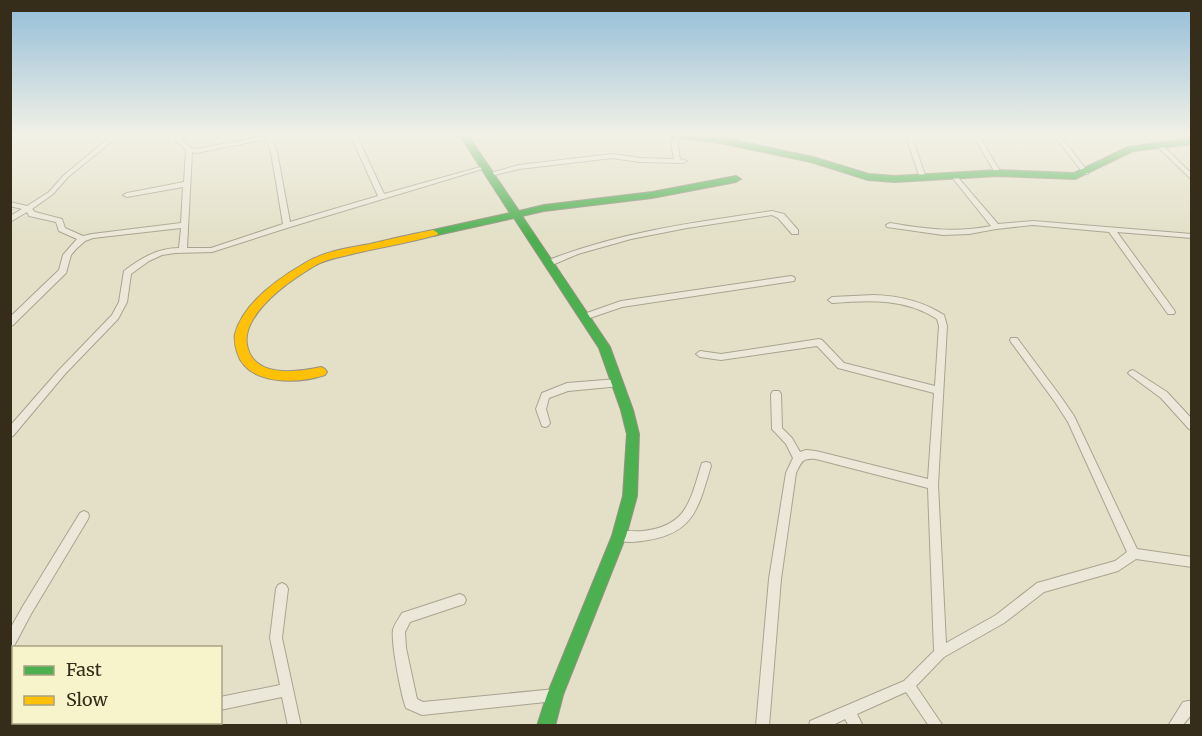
<svg xmlns="http://www.w3.org/2000/svg" width="1202" height="736" viewBox="0 0 1202 736" font-family="Merriweather,serif">
<style>
.lines{fill:none;stroke-linecap:round;stroke-linejoin:round}
.street-casing{stroke:#a7a491;stroke-width:2}
.fast-casing{stroke:#979281;stroke-width:2}
.slow-casing{stroke:#979281;stroke-width:2}
.street{fill:#ebe8d9;fill-rule:evenodd}
.fast{fill:#4caf50;fill-rule:evenodd}
.slow{fill:#ffc107;fill-rule:evenodd}
</style>
<rect width="100%" height="100%" fill="#e3e0c7"/>
<g class="lines">
<defs>
<g id="street">
<path d="M114,134h7l-53,43 -15,17 -21,15 3,3 27,7 3,9 18,8 9,-2 89,-11 2,-36 -56,10 -4,-2 4,-2 57,-11 2,-32 -10,-9v-7h6v6l9,8 5,1 69,-13v-2h6l6,18 13,70 88,-26 -28,-62h6l28,60 100,-28 2,-1 3,2 -199,60 -78,25 -37,1 -13,2 -13,6 -18,13 -4,28 -9,17 -53,55 -52,62 -3,1v-11l49,-56 53,-55 7,-13 5,-31c17,-13 34,-23 55,-23l2,-20 -88,10 -8,3 -9,8 -5,6 -5,18 -53,52 -3,1v-9l49,-47 4,-15 14,-16 -18,-8 -3,-9 -27,-6 -2,-4 -17,10v-6l12,-7 -12,-3v-4l17,4 22,-14 15,-17zM267,139l4,13 12,72 -72,24h-24l5,-96 4,1z"/>
<path d="M678,134l6,1 -7,7 3,17 7,2 -3,2 -44,-1 -28,-4 -93,11 -29,7 -3,-2 32,-9 93,-11 28,4 34,1 -3,-17z"/>
<path d="M905,134h6l15,44 -1,1h-4l-1,-1z"/>
<path d="M972,134h6l23,39 -1,1h-4z"/>
<path d="M1053,134h6l29,38v2h-4z"/>
<path d="M1158,142l2,1 32,31v6l-36,-35 -1,-1z"/>
<path d="M953,173l2,1 43,50 35,-3 159,13v4l-75,-6 57,78 1,2 -1,2h-6l-59,-82 -76,-7 -37,4 -27,5 -26,1 -56,-8 -1,-2 4,-2c34,6 67,10 101,3l-40,-50v-2z"/>
<path d="M772,211l12,3 14,16v4h-6l-14,-16 -6,-3 -85,13 -56,11 -53,15 -26,11h-6l-1,-2 1,-2c73,-29 149,-39 226,-50z"/>
<path d="M791,276l3,1 1,2 -1,2 -172,26 -38,13 -4,-3 1,-2 40,-14z"/>
<path d="M874,295c26,1 48,6 70,20l3,11 -9,159 8,158 50,-28 41,-32 78,-22 12,-9 -59,-130 -13,-20 -44,-60 -1,-2 1,-2h6l44,59 13,19 63,133 55,8v10l-56,-8 -18,12 -74,21 -40,31 -60,34 -28,29 27,40h-14l-23,-34 -49,22 6,12h-14l-4,-7 -14,7h-22l1,-5 94,-40 30,-30 -6,-163 -112,-29c-14,-1 -14,2 -20,14l-15,106 -12,147h-13l13,-147 17,-106 7,-15 -7,-14 -14,-15 -1,-35 2,-3h6l2,3 1,34 10,10 8,14 6,-2 10,1 112,28 6,-86 -96,-25 -21,-22 -96,14 -21,-3 -4,-3 4,-3 21,3 98,-15 3,1 22,23 91,23 4,-60 -2,-7c-32,-21 -68,-19 -105,-16l-4,-3 4,-3z"/>
<path d="M1133,370l34,22 25,27v11l-3,-1 -28,-31 -31,-23 -2,-2 2,-2z"/>
<path d="M618,379l3,1 2,3 -2,3 -53,5 -19,7 -3,11 4,14 -2,3 -3,1 -3,-1 -6,-17 6,-16 25,-10z"/>
<path d="M706,462l4,1 1,3c-12,39 -16,67 -63,74 -10,2 -23,3 -33,0l-1,-4 1,-4c9,-2 19,0 28,-1 44,-5 47,-30 58,-65l1,-3z"/>
<path d="M84,511l4,2 1,3 -1,3 -57,95 -17,32 -4,2v-19l13,-23 57,-93z"/>
<path d="M282,583l4,2 2,4 -6,49 19,88h-13l-6,-29 -62,13v-13l60,-12 -10,-47 6,-49 2,-4z"/>
<path d="M460,594l4,2 2,4 -2,4 -54,18 -5,10 1,16 11,51 6,3 132,-13 4,2 2,4 -2,4 -4,2 -133,14 -16,-7c-5,-13 -15,-65 -13,-78 1,-5 6,-12 9,-17z"/>
<path d="M10,650l4,1v12l-4,-1z"/>
<path d="M1188,701h4v13l-10,12h-14l15,-24z"/>
<path d="M67,722h13l-1,4h-13z"/>
</g>
<g id="fast">
<path d="M459,134h8l52,77 25,-6 108,-13 84,-16 5,3 -5,3 -84,16 -108,13 -22,5 88,131 23,63 6,24 -2,62 -11,40 -63,159 -8,31h-18l10,-31 65,-159 11,-40 4,-62 -6,-24 -22,-62 -85,-130 -81,18 -5,-3 5,-3 77,-17z"/>
<path d="M669,134h24l27,3 93,20 56,17 26,2 103,-6 76,3 54,-26 64,-9v6l-59,7 -58,28 -77,-3 -103,6 -27,-2 -57,-18 -91,-19 -47,-6z"/>
</g>
<path id="slow" d="M433,230l5,3 -1,2c-27,7 -54,12 -81,18 -14,4 -27,5 -40,12 -23,14 -52,33 -65,58 -4,8 -6,17 -3,26 9,29 50,23 73,18l4,2 2,3 -2,3c-27,9 -78,11 -88,-23 -2,-7 -3,-12 -2,-18 8,-31 44,-56 70,-71 20,-12 43,-15 65,-19 21,-5 42,-10 63,-14z"/>
</defs>
<use href="#street" class="street-casing"/>
<use href="#fast" class="fast-casing"/>
<use href="#slow" class="slow-casing"/>
<use href="#street" class="street"/>
<use href="#fast" class="fast"/>
<use href="#slow" class="slow"/>
</g>
<linearGradient id="sky" x2="0" y2="1"><stop stop-color="#93bdd8"/><stop offset="0.57" stop-color="#f2f1e6"/><stop offset="1" stop-color="#f2f1e6" stop-opacity="0"/></linearGradient>
<rect width="1202" height="237" fill="url(#sky)"/>
<rect width="1202" height="736" fill="none" stroke="#352c1a" stroke-width="24"/>
<rect x="12" y="646" width="210" height="78" fill="#f7f3ca" stroke="#a9a384" stroke-width="1.5"/>
<rect x="24" y="666" width="30" height="9" fill="#4caf50" stroke="#a9a384" stroke-width="1.5"/>
<text x="66" y="676" font-size="18" fill="#352c1a">Fast</text>
<rect x="24" y="696" width="30" height="9" fill="#ffc107" stroke="#a9a384" stroke-width="1.5"/>
<text x="66" y="706" font-size="18" fill="#352c1a">Slow</text>
</svg>
